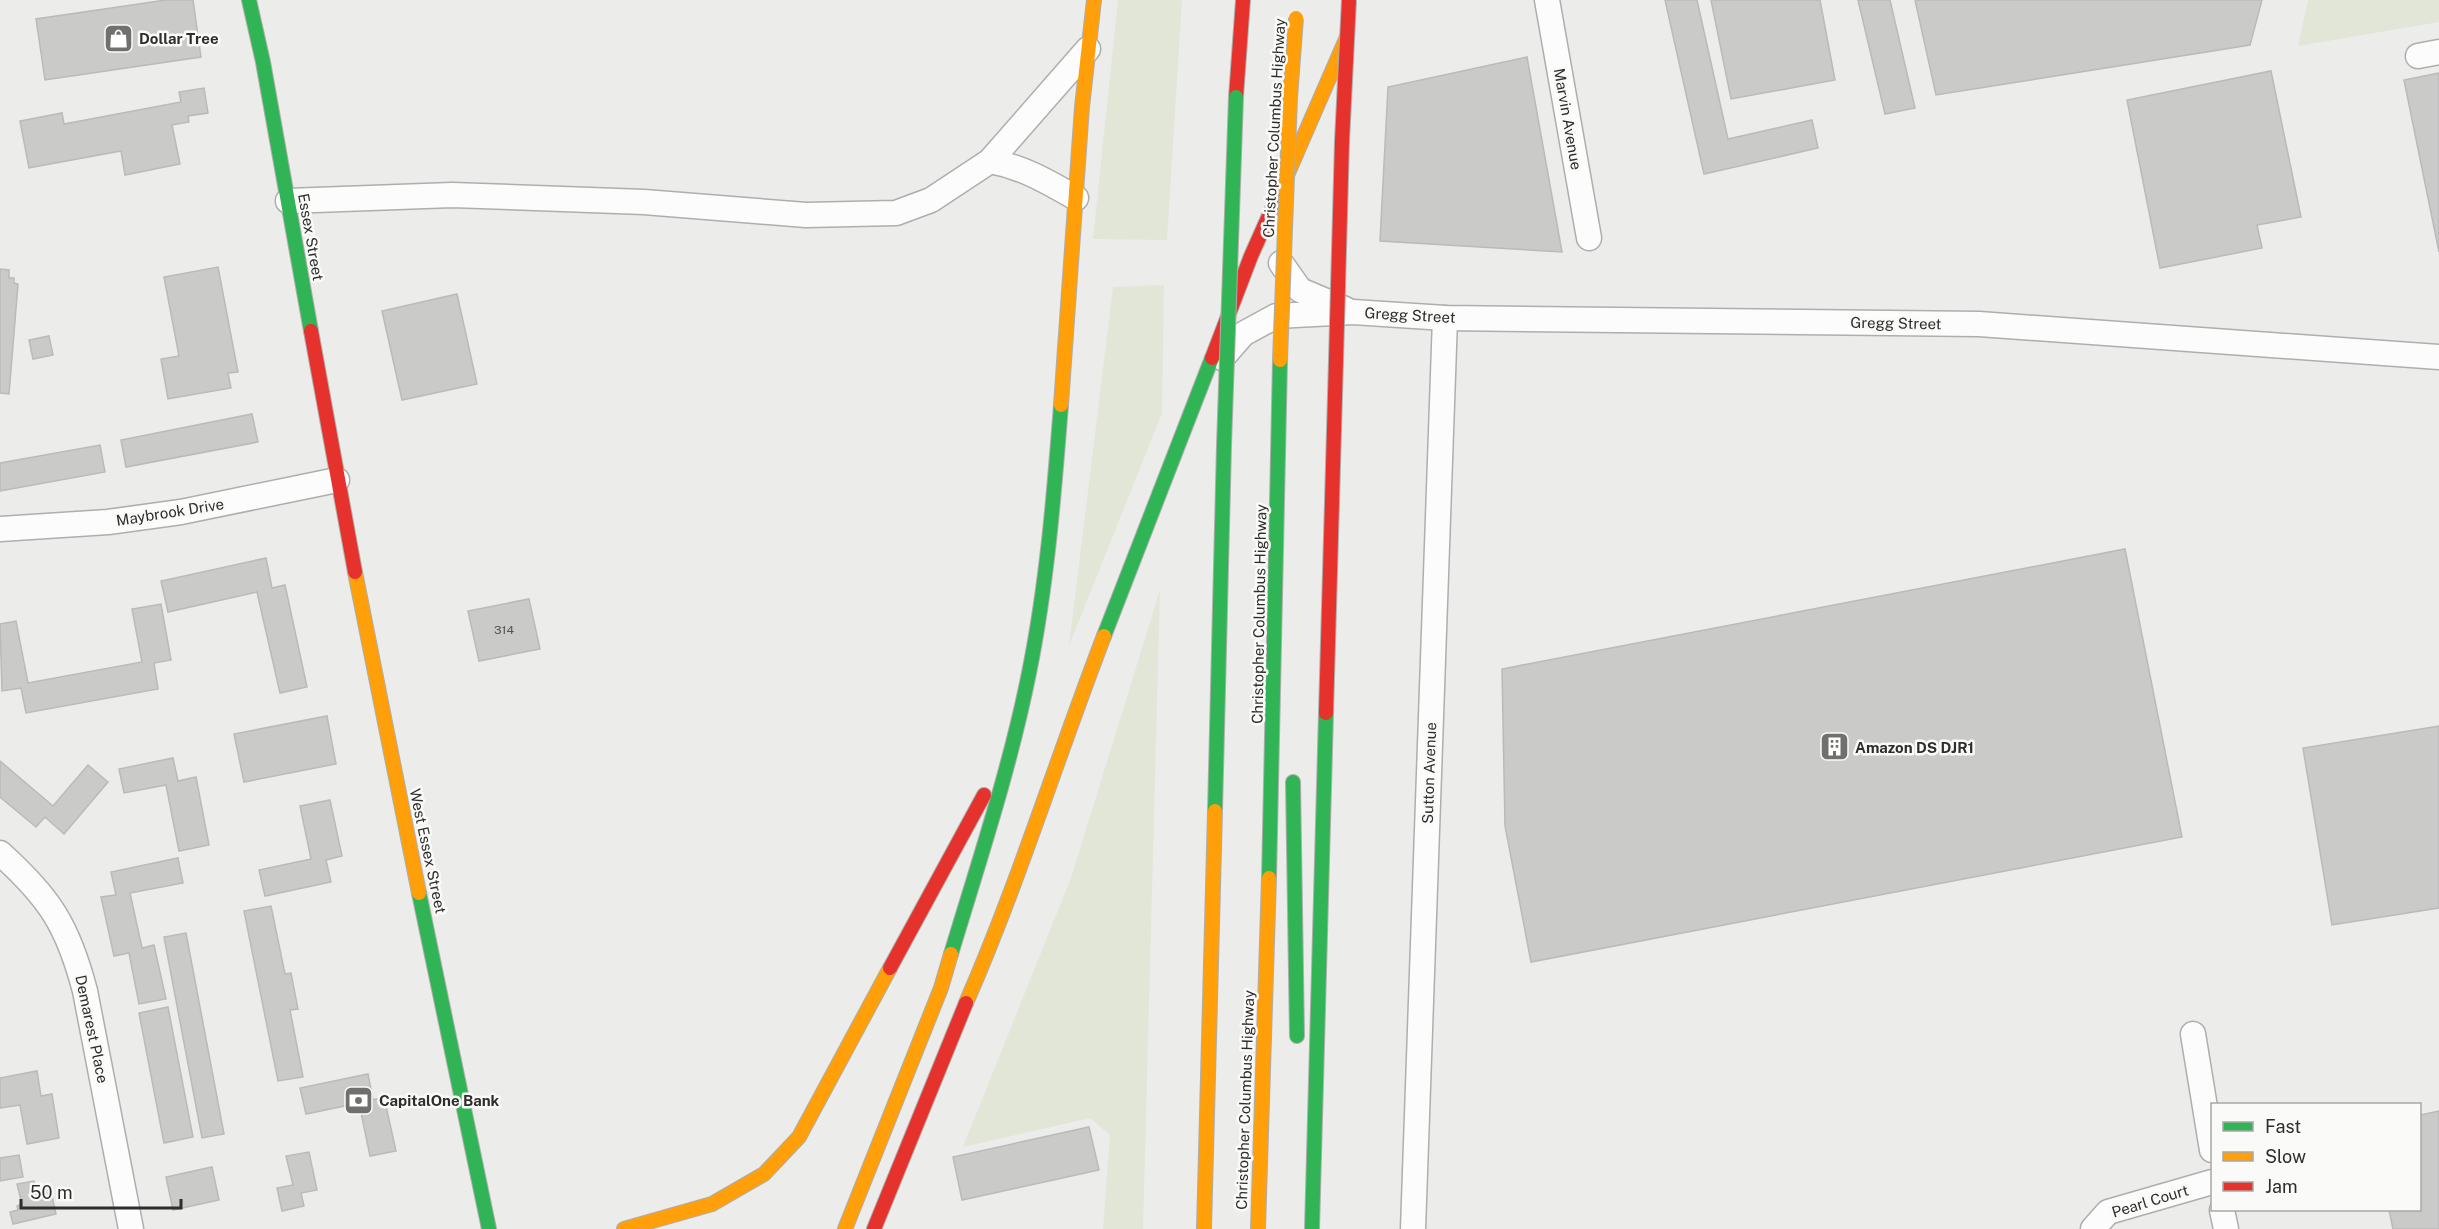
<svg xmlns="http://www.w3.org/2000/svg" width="2439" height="1229" viewBox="0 0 2439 1229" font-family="'Public Sans',sans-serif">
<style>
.green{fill:#e2e6d7}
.building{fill:#cacac9;stroke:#bababa;stroke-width:1.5}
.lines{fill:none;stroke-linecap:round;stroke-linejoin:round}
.street-casing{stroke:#aeaead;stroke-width:27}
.fast-casing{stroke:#aeaead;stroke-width:16}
.slow-casing{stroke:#aeaead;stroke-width:16}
.jam-casing{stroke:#aeaead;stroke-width:16}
.street{stroke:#fcfcfc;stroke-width:24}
.fast{stroke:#30b455;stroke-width:14}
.slow{stroke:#ff9f0a;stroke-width:14}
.jam{stroke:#e5322d;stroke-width:14}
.fast-bridge-casing{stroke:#aeaead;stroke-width:16;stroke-linecap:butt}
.slow-bridge-casing{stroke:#aeaead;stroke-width:16;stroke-linecap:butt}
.jam-bridge-casing{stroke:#aeaead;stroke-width:16;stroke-linecap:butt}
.fast-bridge{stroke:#30b455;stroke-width:14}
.slow-bridge{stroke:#ff9f0a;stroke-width:14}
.jam-bridge{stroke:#e5322d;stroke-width:14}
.labels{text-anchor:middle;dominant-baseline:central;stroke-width:5;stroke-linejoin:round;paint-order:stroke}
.number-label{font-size:12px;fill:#545453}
.poi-label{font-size:15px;font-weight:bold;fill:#2d2d2c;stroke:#fafbf8;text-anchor:start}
.street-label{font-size:15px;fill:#2d2d2c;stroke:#fafbf8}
</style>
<rect width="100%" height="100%" fill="#ececeb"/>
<g class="green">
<path d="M1118,0h64l-15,240 -74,-1z"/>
<path d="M2308,0h131v22l-141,24z"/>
<path d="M1164,285l-2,128 -93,233 44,-359z"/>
<path d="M1160,590l-17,639h-40l7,-94 -20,-17 -127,29 108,-269z"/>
</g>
<g class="building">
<path d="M166,0h27l8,57 -156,23 -9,-61z"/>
<path d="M1665,0h32l31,139 84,-19 6,28 -114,26z"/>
<path d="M1711,0h109l15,80 -104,19z"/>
<path d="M1858,0h32l25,108 -30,6z"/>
<path d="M1915,0h347l-12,45 -314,50z"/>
<path d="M1527,57l35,195 -182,-11 8,-154z"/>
<path d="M2271,71l30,146 -44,8 5,23 -102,20 -33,-168z"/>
<path d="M2439,73v179l-35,-172z"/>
<path d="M204,88l4,25 -20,3 1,6 -17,3 8,39 -55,11 -4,-24 -92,17 -9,-47 42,-8 2,11 117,-22 -2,-10z"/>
<path d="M218,267l20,105 -10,1 3,15 -63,11 -7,-40 18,-3 -15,-79z"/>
<path d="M0,269l9,1v8h5v5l4,1 -9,110 -9,-1z"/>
<path d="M457,294l20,90 -75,16 -20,-89z"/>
<path d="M49,336l4,19 -20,4 -4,-19z"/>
<path d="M252,414l6,28 -132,25 -5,-27z"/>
<path d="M100,445l5,27 -105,19v-28z"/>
<path d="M2125,549l57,288 -651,125 -26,-136 -3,-157z"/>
<path d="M266,558l6,30 13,-3 22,102 -27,6 -23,-101 -89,20 -7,-31z"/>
<path d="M529,599l11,50 -61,12 -11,-50z"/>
<path d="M161,604l10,56 -17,3 4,26 -132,24 -5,-25 -19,3 -2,-67 16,-3 12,62 114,-21 -10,-53z"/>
<path d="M327,716l9,48 -92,18 -10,-48z"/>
<path d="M2439,726v182l-107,17 -29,-177z"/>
<path d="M173,758l5,23 18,-4 13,68 -30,6 -13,-66 -42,8 -5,-24z"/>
<path d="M0,761l53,45 35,-41 20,17 -44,52 -19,-17 -9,10 -36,-30z"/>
<path d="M330,800l12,56 -16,4 5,22 -66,14 -6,-26 52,-11 -11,-53z"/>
<path d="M178,858l5,25 -53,10 12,55 12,-3 12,54 -27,5 -10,-51 -15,3 -13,-59 15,-2 -5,-23z"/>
<path d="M271,906l14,68 6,-1 7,36 -8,1 13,67 -25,4 -34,-170z"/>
<path d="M186,933l38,201 -22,4 -38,-201z"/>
<path d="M168,1007l25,130 -29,6 -25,-130z"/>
<path d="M37,1071l4,25 11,-2 7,44 -32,6 -7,-39 -20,3v-30z"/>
<path d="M368,1074l5,26 11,-3 12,54 -26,5 -11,-53 -53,11 -6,-26z"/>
<path d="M2439,1111v118h-46l-4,-19h31v-95z"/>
<path d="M1089,1127l10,43 -137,30 -9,-43z"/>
<path d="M309,1152l8,38 -16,3 3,13 -22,5 -5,-23 16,-3 -7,-29z"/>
<path d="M19,1155l4,22 -23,4v-23z"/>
<path d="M212,1167l7,33 -46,10 -7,-33z"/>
<path d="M34,1181l2,9 14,-3 6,27 -43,10 -3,-12 8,-2 -1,-4 5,-2 -5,-20z"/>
</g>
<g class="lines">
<defs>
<g id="street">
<path d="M1547,0l42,238"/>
<path d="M2418,56l21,-4"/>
<path d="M990,161c33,6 58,21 86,37"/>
<path d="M288,201l164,-6 192,7 162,13 90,-2 35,-13 59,-39 98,-112"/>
<path d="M1281,263l19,27 45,19"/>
<path d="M1222,358l21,-24 33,-18 77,-4 92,6 534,6 460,33"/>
<path d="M0,529l108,-7 73,-10 156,-32"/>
<path d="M0,853c50,45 68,73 85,138l46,238"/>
<path d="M2193,1034l19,116"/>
<path d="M2222,1210l4,19"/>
<path d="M1413,1229l32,-911"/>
<path d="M2093,1229l15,-17 104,-30"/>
</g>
<g id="fast">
<path d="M249,0l14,62 48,269"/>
<path d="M1104,636l108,-278"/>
<path d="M1293,782l4,254"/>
<path d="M1215,811l9,-366"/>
<path d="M1269,878l11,-518"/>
<path d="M419,893l70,336"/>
<path d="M951,954c28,-93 59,-186 78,-281 18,-89 25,-178 32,-268"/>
<path d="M1312,1229l14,-516"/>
</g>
<g id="slow">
<path d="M1284,182l63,-145"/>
<path d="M1061,405l21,-298 12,-107"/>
<path d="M355,572l64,321"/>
<path d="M966,1003c52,-119 91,-245 138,-367"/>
<path d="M624,1229l88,-25 52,-30 35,-37 91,-169"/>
<path d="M845,1229l96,-241 10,-34"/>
<path d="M1204,1229l11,-418"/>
<path d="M1258,1229l11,-351"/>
</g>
<g id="jam">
<path d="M1236,97l7,-97"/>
<path d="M311,331l44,241"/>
<path d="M1212,358l39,-102 33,-74"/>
<path d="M1326,713l10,-353"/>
<path d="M890,968l94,-173"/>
<path d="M874,1229l92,-226"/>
</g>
</defs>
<use href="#street" class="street-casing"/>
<use href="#fast" class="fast-casing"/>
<use href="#slow" class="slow-casing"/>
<use href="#jam" class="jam-casing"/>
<use href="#street" class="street"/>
<use href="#fast" class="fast"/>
<use href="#slow" class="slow"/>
<use href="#jam" class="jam"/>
<defs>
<path id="fast-bridge" d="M1224,445l12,-348"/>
<path id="slow-bridge" d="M1280,360l10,-262 6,-80"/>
<path id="jam-bridge" d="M1336,360l6,-219 7,-141"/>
</defs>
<use href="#fast-bridge" class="fast-bridge-casing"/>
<use href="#slow-bridge" class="slow-bridge-casing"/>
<use href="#jam-bridge" class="jam-bridge-casing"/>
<use href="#fast-bridge" class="fast-bridge"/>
<use href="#slow-bridge" class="slow-bridge"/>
<use href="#jam-bridge" class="jam-bridge"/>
</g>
<defs>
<symbol id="shop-square" viewBox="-11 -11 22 22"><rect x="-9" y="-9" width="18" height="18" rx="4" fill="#70706f" stroke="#fafbf8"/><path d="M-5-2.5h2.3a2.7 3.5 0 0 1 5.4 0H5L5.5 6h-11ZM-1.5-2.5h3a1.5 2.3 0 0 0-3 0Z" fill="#fff"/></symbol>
<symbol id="building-square" viewBox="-11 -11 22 22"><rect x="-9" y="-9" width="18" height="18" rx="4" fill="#70706f" stroke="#fafbf8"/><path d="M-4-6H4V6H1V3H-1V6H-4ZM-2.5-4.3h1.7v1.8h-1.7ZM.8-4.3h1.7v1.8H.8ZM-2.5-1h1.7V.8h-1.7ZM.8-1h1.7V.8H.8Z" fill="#fff"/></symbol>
<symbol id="bank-square" viewBox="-11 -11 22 22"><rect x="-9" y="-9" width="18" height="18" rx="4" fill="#70706f" stroke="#fafbf8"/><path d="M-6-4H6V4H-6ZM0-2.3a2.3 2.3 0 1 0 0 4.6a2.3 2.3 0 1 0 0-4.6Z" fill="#fff"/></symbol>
</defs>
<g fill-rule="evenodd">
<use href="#shop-square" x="102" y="22" width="33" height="33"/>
<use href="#building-square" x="1818" y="730" width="33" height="33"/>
<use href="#bank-square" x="342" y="1084" width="33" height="33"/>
</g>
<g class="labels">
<g class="number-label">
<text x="504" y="630">314</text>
</g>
<g class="poi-label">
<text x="139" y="38">Dollar Tree</text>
<text x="1855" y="747">Amazon DS DJR1</text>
<text x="379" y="1100">CapitalOne Bank</text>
</g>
<g class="street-label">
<text transform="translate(1568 119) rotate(80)">Marvin Avenue</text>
<text transform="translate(1274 128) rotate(-87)">Christopher Columbus Highway</text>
<text transform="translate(311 237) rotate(80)">Essex Street</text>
<text transform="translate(1410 315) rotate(3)">Gregg Street</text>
<text transform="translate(1896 323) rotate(1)">Gregg Street</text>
<text transform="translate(170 512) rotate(-9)">Maybrook Drive</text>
<text transform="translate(1259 614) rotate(-89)">Christopher Columbus Highway</text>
<text transform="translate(1429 773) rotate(-88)">Sutton Avenue</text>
<text transform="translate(428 851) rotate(78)">West Essex Street</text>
<text transform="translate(92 1029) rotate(78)">Demarest Place</text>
<text transform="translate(1245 1100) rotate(-88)">Christopher Columbus Highway</text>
<text transform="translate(2150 1201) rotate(-17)">Pearl Court</text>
</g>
</g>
<rect x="2211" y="1103" width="210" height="108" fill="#fafbf8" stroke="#a8a9a6" stroke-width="1.5"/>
<rect x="2223" y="1122" width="30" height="9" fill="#30b455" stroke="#a8a9a6" stroke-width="1.5"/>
<text x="2265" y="1133" font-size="18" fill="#2d2d2c">Fast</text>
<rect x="2223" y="1152" width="30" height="9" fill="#ff9f0a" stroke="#a8a9a6" stroke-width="1.5"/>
<text x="2265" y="1163" font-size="18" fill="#2d2d2c">Slow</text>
<rect x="2223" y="1182" width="30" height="9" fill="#e5322d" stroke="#a8a9a6" stroke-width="1.5"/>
<text x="2265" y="1193" font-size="18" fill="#2d2d2c">Jam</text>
<path d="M21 1199v9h160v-9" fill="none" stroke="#2d2d2c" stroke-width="3"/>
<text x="30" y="1199" font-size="18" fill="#2d2d2c" stroke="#fafbf8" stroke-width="4.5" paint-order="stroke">50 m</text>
</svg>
